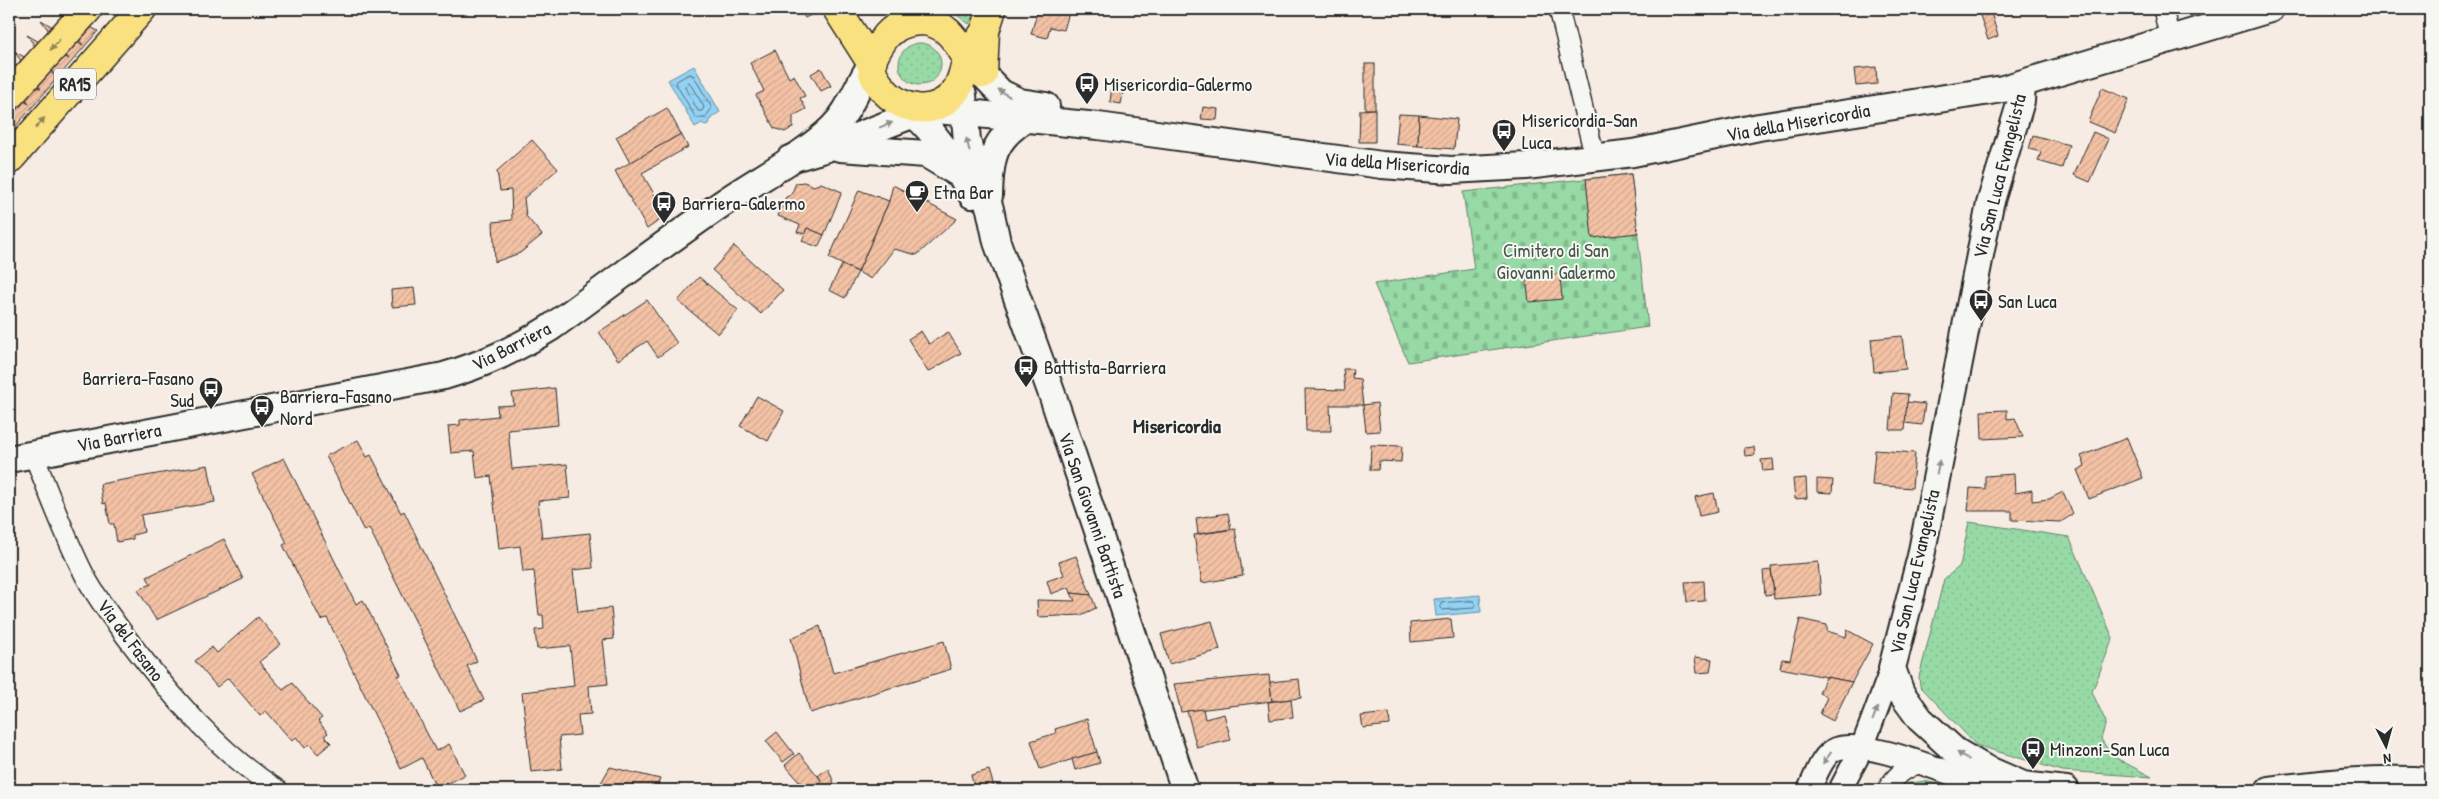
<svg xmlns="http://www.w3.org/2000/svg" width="2439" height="799" viewBox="0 0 2439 799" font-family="'Patrick Hand',sans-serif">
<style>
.grass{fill:url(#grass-dots);stroke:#618268}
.cemetery{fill:url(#cemetery-stones);stroke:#618268}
.green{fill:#97daa6;stroke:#618268}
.water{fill:url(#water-ripples);stroke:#698fa4}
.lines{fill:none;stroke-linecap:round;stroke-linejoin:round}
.shore{stroke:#556e7b;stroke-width:1}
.building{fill:url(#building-hatch);stroke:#2b2b2b}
.minor-casing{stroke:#2b2b2b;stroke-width:22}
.tertiary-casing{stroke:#2b2b2b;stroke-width:26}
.secondary-casing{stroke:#2b2b2b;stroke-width:30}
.primary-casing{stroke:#2b2b2b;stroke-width:31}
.motorway-casing{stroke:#2b2b2b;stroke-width:31}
.minor{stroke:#f6f6f2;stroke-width:19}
.tertiary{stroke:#f6f6f2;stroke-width:22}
.secondary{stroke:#f6f6f2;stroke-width:26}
.primary{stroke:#fae180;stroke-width:28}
.motorway{stroke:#fae180;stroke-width:28}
.oneway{fill:#928656}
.oneway2{fill:#90908e}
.labels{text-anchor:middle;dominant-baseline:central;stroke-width:4;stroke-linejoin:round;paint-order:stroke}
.shield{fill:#f6f6f2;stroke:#686867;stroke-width:1}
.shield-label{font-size:18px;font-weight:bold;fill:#2b2b2b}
.poi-label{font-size:19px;fill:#2b2b2b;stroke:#f6f6f2;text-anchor:start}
.street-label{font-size:19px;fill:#2b2b2b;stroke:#f6f6f2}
.park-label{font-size:19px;fill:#46574a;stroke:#f6f6f2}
.neighbourhood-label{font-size:20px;font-weight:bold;fill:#2b2b2b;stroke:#f6f6f2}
</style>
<defs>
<pattern id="grass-dots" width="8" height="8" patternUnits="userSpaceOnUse" patternTransform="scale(1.25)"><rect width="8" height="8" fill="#97daa6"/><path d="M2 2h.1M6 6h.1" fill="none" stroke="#82bb8f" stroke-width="1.8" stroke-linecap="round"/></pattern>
<pattern id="cemetery-stones" width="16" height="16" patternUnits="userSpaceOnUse" patternTransform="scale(1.25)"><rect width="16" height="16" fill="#97daa6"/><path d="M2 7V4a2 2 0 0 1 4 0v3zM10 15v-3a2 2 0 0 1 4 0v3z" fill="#82bb8f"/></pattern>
<pattern id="water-ripples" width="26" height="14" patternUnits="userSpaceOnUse" patternTransform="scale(1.25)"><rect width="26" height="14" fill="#93d2f4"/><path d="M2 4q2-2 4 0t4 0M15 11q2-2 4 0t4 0" fill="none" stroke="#7fb4d1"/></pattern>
<pattern id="building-hatch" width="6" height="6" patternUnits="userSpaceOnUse" patternTransform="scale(1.25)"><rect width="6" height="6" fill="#f4c2a5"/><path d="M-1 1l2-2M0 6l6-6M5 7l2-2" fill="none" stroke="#d1a78e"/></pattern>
</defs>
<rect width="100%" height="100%" fill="#f6ece3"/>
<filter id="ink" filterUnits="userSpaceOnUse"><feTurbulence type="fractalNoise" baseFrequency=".02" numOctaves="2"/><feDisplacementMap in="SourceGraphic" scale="10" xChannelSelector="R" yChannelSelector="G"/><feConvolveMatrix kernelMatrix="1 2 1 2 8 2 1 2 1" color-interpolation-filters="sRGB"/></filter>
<g filter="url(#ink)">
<g class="grass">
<path d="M949,9h27l-7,15z"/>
<circle cx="920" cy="64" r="21"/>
<path d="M1969,522l100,15 44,101 -21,54 14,30 -5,17 11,17 40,21 -90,-6 -86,-26 -56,-59 -1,-9 25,-98 16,-13z"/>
</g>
<path class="cemetery" d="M1631,174l17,153 -240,35 -34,-78 100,-15 -11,-77z"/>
<path class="green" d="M1925,781l35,9h-59l9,-7z"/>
<g class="water">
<path d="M694,66l26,46 -8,5 -3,7 -4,1 -3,-2 -7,4 -27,-47z"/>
<path d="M1480,595l1,17 -45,4 -2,-17z"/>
</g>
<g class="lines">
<g class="shore">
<path d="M690,74l3,1 19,33 -7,10h-9l-20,-34 1,-3z"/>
<path d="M689,82l15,25 -2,4h-4l-13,-24z"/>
<path d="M1473,601l3,4 -2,3 -32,2 -2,-2 2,-5z"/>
</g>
</g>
<g class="building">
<path d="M56,9l42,22 -89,103v-18l7,4 -7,-10v-17l20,11 -20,-27v-6l32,18 -27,-38 41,24 -28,-40 42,24 -28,-39 42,25z"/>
<path d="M800,9h22l-17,9z"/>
<path d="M1038,9h32l-6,21 -14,-3 -3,11 -16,-4z"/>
<path d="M1978,9h12l8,27 -10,4z"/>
<path d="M775,50l14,28 5,-3 11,21 -5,2 6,11 -13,7v11l-8,5 -11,-4 -18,-33 8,-4 -14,-28z"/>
<rect x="1365" y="64" width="10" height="45"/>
<path d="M1876,67l1,17 -21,2 -2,-17z"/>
<path d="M821,68l10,18 -10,5 -10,-17z"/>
<path d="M1112,86l12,2 -3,16 -11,-2z"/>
<path d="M2102,88l27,11 -14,34 -27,-11z"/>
<path d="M1203,107l15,2 -1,11 -16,-1z"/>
<path d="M667,108l14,26 -51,29 -14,-26z"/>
<path d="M1375,109v33h-16l1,-32z"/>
<path d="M1399,114l20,1 -1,31 -22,-2z"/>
<path d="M1419,115l38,4 -3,30 -36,-3z"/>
<path d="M2093,132l16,7 -19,43 -16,-7z"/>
<path d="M681,134l7,13 -46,26 15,26 8,-5 9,16 -27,19 -32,-58z"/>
<path d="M2033,135l36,10 -7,23 -24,-7 3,-9 -12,-3z"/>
<path d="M532,140l26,29 -34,29 2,18 16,19 -22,18 -25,9 -2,-40 19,-2 -1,-30 -11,1 -3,-20z"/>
<path d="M1631,174l7,59 -46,5 -6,-59z"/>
<path d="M804,182l10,4 7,-3 21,9 -18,43 -17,-7 -2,6 -8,-2 3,-7 -22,-9 8,-19 5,-2 5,-12z"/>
<path d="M893,185l64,34 -40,36 -23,-6 -23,30 -13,-7 31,-71z"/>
<path d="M859,190l30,11 -31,71 -29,-14z"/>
<path d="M807,228l17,7 -6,12 -16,-6z"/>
<path d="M734,246l49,44 -22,24 -49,-44z"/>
<path d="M842,265l16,7 -13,26 -16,-8z"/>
<path d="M1560,274l2,25 -33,3 -3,-25z"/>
<path d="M699,277l39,33 -20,24 -40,-33z"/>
<path d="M414,288l2,17 -24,2 -1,-17z"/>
<path d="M647,300l30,43 -19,14 -11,-16 -29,19 -19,-28z"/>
<path d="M921,331l8,13 19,-12 13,21 -33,19 -20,-33z"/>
<path d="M1902,336l4,33 -32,3 -3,-33z"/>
<path d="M1343,369h10l-1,9 8,1 3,26h-33l1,26h-25l-1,-42 40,1z"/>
<path d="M555,388l3,37 -50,5 4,39 55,-5 3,34 -32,3 4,37 48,-5 3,35 -20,2 5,42 33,-4 3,31 -11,1 5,44 -19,2 2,28 -13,1 2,20 -21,2 3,32 -31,3 -9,-80 52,-6 -4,-40 -33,3 -2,-19 9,-1 -1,-14h-4l-5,-44 -11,1 -3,-26 -21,3 -8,-73 -14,2 -3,-27 -23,2 -3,-27 12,-1v-5l38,-4 -1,-10 17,-1 -2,-12z"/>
<path d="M1893,393l15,1 -3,36h-15z"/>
<path d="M757,396l27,15 -16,30 -28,-15z"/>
<path d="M1907,402l18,2 -3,21 -17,-2z"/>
<path d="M1377,403l3,28 -14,1 -3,-27z"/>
<path d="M2007,410v9l8,-1 8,19 -41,2 -1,-28z"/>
<path d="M2127,438l16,40 -54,21 -12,-29 8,-4 -4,-10z"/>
<path d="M358,440l9,17 4,-2 30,58 3,-2 73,150 -10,5 17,34 -24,11 -91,-183 -5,3 -38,-75z"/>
<path d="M1371,445l31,1 -1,16 -22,-1 -1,9h-8z"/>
<path d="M1754,447l1,8 -10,1 -1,-8z"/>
<path d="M1875,450l40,3 -3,35 -40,-3z"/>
<path d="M284,458l72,146 7,-4 38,75 -3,1 38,75 13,-7 16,31 -28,14 -15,-31 -21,11 -74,-151 -6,2 -38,-75 4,-2 -35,-69z"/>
<path d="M1773,459l1,11 -11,1 -2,-11z"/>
<path d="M208,465l7,37 -74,13 3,17 -11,3v4l-16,3 -3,-18h-4l-4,-21 -3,1 -3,-20z"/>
<path d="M2014,474l1,19 17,-3v11l17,-2 14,-7 10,22 -12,8 -49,-2v-9h-44l2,-23 15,1v-13z"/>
<path d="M1806,478l1,20 -12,1 -2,-20z"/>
<path d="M1817,479l16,1 -1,13 -15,-1z"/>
<path d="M1714,493l4,19 -19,4 -4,-19z"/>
<path d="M1228,513l3,16 -33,5 -2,-16z"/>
<path d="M1235,529l8,47 -41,7 -8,-48z"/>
<path d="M224,539l19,40 -87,41 -18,-30 13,-6 -4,-7z"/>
<path d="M1076,556l15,39 -20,-2 -2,-6 -18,7 -4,-13 17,-6 -5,-13z"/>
<path d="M1818,562l3,33 -47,4 -3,-33z"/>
<path d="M1771,570l3,24 -9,1 -2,-24z"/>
<path d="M1704,581l1,20 -18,1 -2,-20z"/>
<path d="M1071,593l20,2 5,13 -15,7 -43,2 -1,-17 38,1z"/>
<path d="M258,617l23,27 -22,18 24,28 9,-7 30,35 -4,3 10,12 -4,3 7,7 -13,11 -9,-10 -4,4 -9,-11 -4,4 -26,-30 -6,5 -32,-38 -11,9 -22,-26 17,-14 5,6z"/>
<path d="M1451,619l2,19 -42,4 -1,-19z"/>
<path d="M1800,619l27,6v6l19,6 1,-7 26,14 -21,38 -72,-14 2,-9 8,1z"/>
<path d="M1212,621l8,29 -51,14 -8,-30z"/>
<path d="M820,626l13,47 111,-32 7,28 -141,44 -19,-75z"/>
<path d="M1695,657l17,2 -2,13 -13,1z"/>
<path d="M1269,675l3,26 -91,11 -7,-28z"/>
<path d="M1826,677l26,5 -19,39 -13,-7 7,-17 -8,-4z"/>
<path d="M1299,679l2,19 -29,3 -2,-19z"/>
<path d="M1291,699l2,18 -23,3 -2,-18z"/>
<path d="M1203,709l2,10 19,-5 7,26 -34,8 -10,-37z"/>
<path d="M1389,713l1,12 -27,3 -2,-12z"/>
<path d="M1087,719l10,33 -57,17 -9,-28 25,-8 -1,-4z"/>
<path d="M777,732l17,22 -11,8 -17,-21z"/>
<path d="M1097,752l3,11 -25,7 -3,-11z"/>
<path d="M799,753l23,28 -12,9h-3l-22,-25z"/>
<path d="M610,767l50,12 -4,11h-59z"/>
<path d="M828,768l6,15 -10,7 -6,-7 4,-2 -4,-5z"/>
<path d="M989,770l6,20h-20l-4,-15z"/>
<path d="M1630,781l3,9h-22l-1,-1z"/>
</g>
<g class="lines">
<defs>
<g id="minor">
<path d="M1559,9l36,149"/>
<path d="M2163,9l7,30"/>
<path d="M33,453c16,41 32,84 52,123 13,24 29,45 45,66 42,55 90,111 148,148"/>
<path d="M1887,790c9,-16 19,-22 35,-28"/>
</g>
<g id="tertiary">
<path d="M1809,790c6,-12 13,-36 27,-41 27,-11 105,22 134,31 13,3 29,3 42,4"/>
<path d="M1840,790l22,-42 30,-80"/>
</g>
<g id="secondary">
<path d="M967,58l34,35 19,9 26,4"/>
<path d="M2022,85l-1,16 -31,103 -69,352 -29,112 9,25 19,26 35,32 29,17 39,17 43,5"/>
<path d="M963,95l4,46 23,68 7,33 56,155 132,393"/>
<path d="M902,105c32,22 52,57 70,90"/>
<path d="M840,148l86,6 30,18"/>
<path d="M790,159l37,-11 100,-39 171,17 284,39 69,5 75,-4 107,-13 126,-26 244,-38 267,-80"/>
<path d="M989,196c1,-39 4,-57 38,-78"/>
<path d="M9,459l435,-83c41,-12 70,-26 106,-48 60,-43 118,-88 179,-129 34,-23 74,-43 103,-71 19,-18 25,-44 40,-64"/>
<path d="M2269,790c54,-7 107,-13 161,-9"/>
</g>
<g id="primary">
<path d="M837,9l35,55"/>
<path d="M924,21c23,3 31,18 43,37 -3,12 -5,25 -13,35 -21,25 -54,17 -72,-5 -5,-6 -11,-16 -10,-25 1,-7 8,-18 12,-24 9,-13 24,-18 40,-18z"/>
</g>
<g id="motorway">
<path d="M892,31l24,-22"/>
<path d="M967,58l18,-27 7,-22"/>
<path d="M983,74l2,-43"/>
<path d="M9,96l79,-87"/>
<path d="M9,160l133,-151"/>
</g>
</defs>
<use href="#minor" class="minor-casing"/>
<use href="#tertiary" class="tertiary-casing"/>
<use href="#secondary" class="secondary-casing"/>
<use href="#primary" class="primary-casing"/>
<use href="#motorway" class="motorway-casing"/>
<use href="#minor" class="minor"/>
<use href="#tertiary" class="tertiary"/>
<use href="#secondary" class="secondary"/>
<use href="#primary" class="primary"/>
<use href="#motorway" class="motorway"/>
</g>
<defs><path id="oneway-solid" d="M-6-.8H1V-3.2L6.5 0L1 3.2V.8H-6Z" transform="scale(1.25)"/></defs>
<g class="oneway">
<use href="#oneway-solid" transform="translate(55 45) rotate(132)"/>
<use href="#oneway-solid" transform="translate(40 123) rotate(-50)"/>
</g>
<g class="oneway2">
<use href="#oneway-solid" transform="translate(1004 93) rotate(-146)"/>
<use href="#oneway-solid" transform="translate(886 125) rotate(-21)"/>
<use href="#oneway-solid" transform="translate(968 145) rotate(-104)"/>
<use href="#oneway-solid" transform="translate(1938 467) rotate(-79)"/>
<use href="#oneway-solid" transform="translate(1875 714) rotate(-69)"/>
<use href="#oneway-solid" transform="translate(1963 756) rotate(-149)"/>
<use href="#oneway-solid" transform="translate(1827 758) rotate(126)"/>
</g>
</g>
<defs>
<symbol id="bus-pin" viewBox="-11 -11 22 30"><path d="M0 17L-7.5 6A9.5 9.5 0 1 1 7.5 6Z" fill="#2b2b2b" stroke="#f6f6f2"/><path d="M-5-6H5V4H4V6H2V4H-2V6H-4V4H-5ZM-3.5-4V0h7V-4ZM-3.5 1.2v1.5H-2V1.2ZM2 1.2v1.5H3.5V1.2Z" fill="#fff"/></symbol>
<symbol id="cafe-pin" viewBox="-11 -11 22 30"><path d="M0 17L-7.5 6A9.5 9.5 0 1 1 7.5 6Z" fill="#2b2b2b" stroke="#f6f6f2"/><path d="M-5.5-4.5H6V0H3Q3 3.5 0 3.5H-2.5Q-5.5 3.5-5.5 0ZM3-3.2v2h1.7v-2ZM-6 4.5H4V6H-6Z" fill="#fff"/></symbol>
</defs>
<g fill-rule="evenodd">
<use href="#bus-pin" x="1073" y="70" width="28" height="38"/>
<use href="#bus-pin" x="1490" y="117" width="28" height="38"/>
<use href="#cafe-pin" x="903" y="178" width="28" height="38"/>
<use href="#bus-pin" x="650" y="189" width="28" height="38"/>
<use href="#bus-pin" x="1967" y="287" width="28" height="38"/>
<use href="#bus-pin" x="1012" y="353" width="28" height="38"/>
<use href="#bus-pin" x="197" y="375" width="28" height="38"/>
<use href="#bus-pin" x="248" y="393" width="28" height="38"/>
<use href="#bus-pin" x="2019" y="735" width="28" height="38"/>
</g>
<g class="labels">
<rect class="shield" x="54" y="68.5" width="42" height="31" rx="4"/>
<g class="shield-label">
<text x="75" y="84">RA15</text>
</g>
<g class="poi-label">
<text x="1104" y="84">Misericordia-Galermo</text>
<text x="1522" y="120">Misericordia-San<tspan x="1522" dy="22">Luca</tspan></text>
<text x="934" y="192">Etna Bar</text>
<text x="682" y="203">Barriera-Galermo</text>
<text x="1998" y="301">San Luca</text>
<text x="1044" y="367">Battista-Barriera</text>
<text x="194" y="378" text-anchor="end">Barriera-Fasano<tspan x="194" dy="22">Sud</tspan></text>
<text x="280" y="396">Barriera-Fasano<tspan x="280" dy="22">Nord</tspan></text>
<text x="2050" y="749">Minzoni-San Luca</text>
</g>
<g class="street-label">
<text transform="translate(1798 122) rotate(-10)">Via della Misericordia</text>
<text transform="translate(1397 163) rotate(4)">Via della Misericordia</text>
<text transform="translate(1999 176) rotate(-76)">Via San Luca Evangelista</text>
<text transform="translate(511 346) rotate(-27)">Via Barriera</text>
<text transform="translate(119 437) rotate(-11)">Via Barriera</text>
<text transform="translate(1093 515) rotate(71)">Via San Giovanni Battista</text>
<text transform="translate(1914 572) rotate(-77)">Via San Luca Evangelista</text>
<text transform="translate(131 640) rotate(53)">Via del Fasano</text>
</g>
<g class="park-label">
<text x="1556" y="250">Cimitero di San<tspan x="1556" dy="22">Giovanni Galermo</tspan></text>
</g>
<g class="neighbourhood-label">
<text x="1177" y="425">Misericordia</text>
</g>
</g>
<rect width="2439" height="799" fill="none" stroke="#f6f6f2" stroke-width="30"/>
<rect x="15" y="15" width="2409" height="769" fill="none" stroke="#2b2b2b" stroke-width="2" filter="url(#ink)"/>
<g transform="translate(2386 746) rotate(174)" stroke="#f6f6f2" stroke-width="4" paint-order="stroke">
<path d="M0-4L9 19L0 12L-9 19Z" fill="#2b2b2b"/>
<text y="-8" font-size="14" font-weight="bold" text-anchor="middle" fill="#2b2b2b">N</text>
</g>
</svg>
